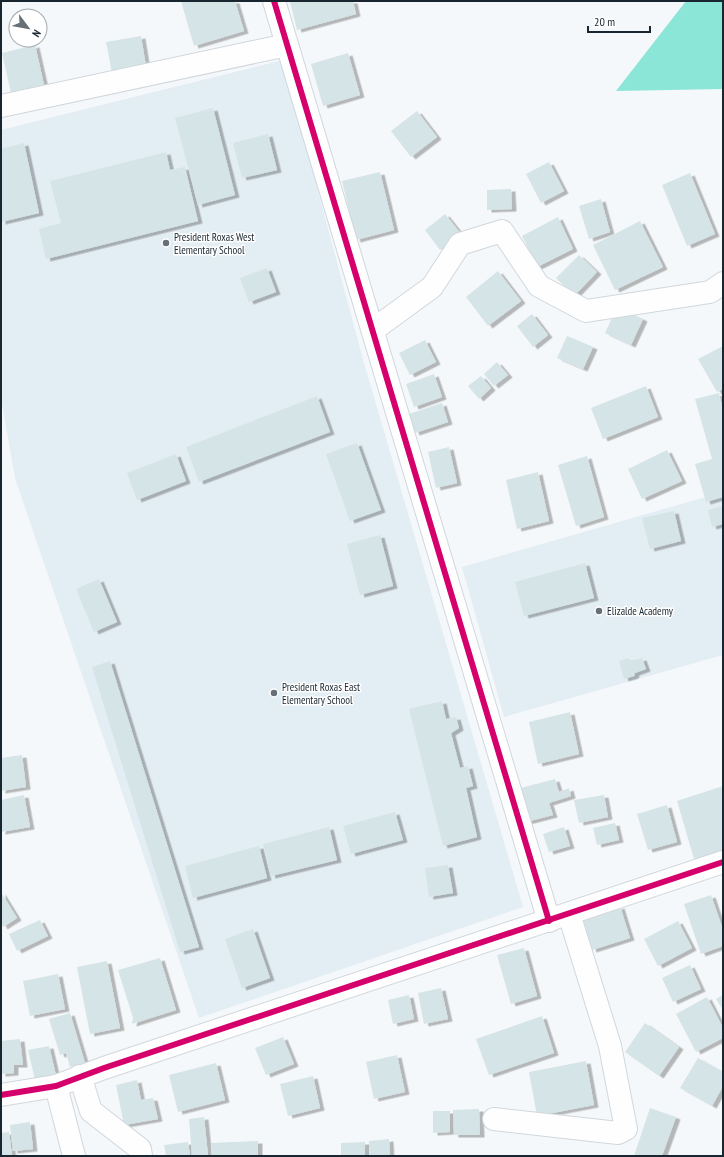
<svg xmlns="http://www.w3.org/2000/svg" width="724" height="1157" viewBox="0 0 724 1157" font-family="'PT Sans Narrow',sans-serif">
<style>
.built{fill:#e3edf4}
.water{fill:#8be6d8}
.building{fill:#d5e4e7;filter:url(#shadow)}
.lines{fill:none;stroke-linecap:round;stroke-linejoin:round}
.minor-casing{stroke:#d0d7dd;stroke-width:24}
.minor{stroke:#fefefe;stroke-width:22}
.cycleway-casing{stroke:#fff;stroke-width:8}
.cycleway{stroke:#d6006c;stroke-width:6}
.poi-dot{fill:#677076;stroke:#fff;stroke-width:1.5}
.labels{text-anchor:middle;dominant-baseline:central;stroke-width:3;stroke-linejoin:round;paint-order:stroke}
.poi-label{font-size:11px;fill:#1a262f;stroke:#fff;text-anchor:start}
</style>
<defs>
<filter id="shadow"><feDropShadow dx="4.5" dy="2.5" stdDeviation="0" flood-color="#0004"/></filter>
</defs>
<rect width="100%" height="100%" fill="#f5f8fa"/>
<g class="built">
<path d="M283,60l79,296 161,551 -324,111 -184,-540 -14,-80v-268z"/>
<path d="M723,492v163l-219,62 -42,-150z"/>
</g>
<path class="water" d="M686,1h37v88l-107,2z"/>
<g class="building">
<path d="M181,1h54l9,30 -50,15z"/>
<path d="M292,1h61l3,13 -59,16 -7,-28z"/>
<path d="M141,36l5,31 -34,6 -6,-31z"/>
<path d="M35,45l11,49 -33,8 -11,-49z"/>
<path d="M348,53l12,42 -37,11 -12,-42z"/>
<path d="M213,108l22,87 -37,10 -23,-87z"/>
<path d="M417,111l20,26 -26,20 -20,-26z"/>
<path d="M268,134l9,36 -35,8 -9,-35z"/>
<path d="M24,143l15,70 -38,9v-73z"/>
<path d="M166,152l4,18 15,-3 13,54 -152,38 -7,-30 22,-6 -11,-42z"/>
<path d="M549,162l15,29 -23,12 -15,-29z"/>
<path d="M380,172l14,58 -38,10 -14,-59z"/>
<path d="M690,173l25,61 -28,12 -25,-61z"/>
<path d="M511,189l1,20 -25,1v-20z"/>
<path d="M601,199l9,33 -21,7 -10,-33z"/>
<path d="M445,214l16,20 -21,16 -15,-20z"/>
<path d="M558,217l15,32 -36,18 -15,-31z"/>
<path d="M640,221l23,46 -48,23 -22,-45z"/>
<path d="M579,255l18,17 -23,24 -18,-18z"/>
<path d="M267,268l9,24 -27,10 -9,-24z"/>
<path d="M498,271l23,30 -33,25 -22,-29z"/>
<path d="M617,307l26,12 -12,26 -26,-12z"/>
<path d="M532,314l16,21 -15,12 -16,-21z"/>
<path d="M567,336l26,11 -10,22 -26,-11z"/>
<path d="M425,340l11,22 -26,13 -11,-22z"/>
<path d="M723,346v43l-6,3 -19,-33z"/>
<path d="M497,362l11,13 -14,11 -10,-12z"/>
<path d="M434,374l8,23 -28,10 -8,-23z"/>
<path d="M481,376l10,12 -12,11 -11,-13z"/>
<path d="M646,386l12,31 -55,22 -12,-31z"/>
<path d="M719,393l4,17v87l-17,5 -11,-38 17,-5 -17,-60z"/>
<path d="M317,396l13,36 -131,50 -13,-35z"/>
<path d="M442,403l6,19 -33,11 -6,-19z"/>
<path d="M357,443l24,67 -31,11 -24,-67z"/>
<path d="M449,447l8,36 -21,5 -8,-36z"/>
<path d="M667,450l15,31 -40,18 -14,-30z"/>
<path d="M176,454l10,27 -49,19 -10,-27z"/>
<path d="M587,456l17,61 -28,9 -18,-61z"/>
<path d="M538,472l11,49 -32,8 -11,-49z"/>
<path d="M723,506v18l-11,3 -4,-17z"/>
<path d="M674,511l7,30 -31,8 -8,-31z"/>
<path d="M380,535l13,51 -33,9 -13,-51z"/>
<path d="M585,563l9,35 -70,18 -9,-34z"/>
<path d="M99,579l18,43 -23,10 -18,-43z"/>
<path d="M628,658l3,3 11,-3 4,11 -11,4 -1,3 -10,3 -5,-18z"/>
<path d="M110,661l89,286 -19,5 -88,-285z"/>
<path d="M442,701l4,18 10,-2 3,11 -8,5 9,35 8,-2 5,20 -7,2 11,49 -34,9 -34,-137z"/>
<path d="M570,712l9,42 -41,10 -9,-42z"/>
<path d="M22,755l4,32 -25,4v-33z"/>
<path d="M555,779l4,13 10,-4 2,8 -22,7 4,12 -27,7 -9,-33z"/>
<path d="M723,786v64l-29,9 -17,-58z"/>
<path d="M24,795l6,32 -29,5v-32z"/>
<path d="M604,795l4,22 -29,6 -5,-23z"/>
<path d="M667,805l10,37 -29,8 -11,-36z"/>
<path d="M395,812l8,28 -52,14 -8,-28z"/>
<path d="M615,823l4,17 -22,5 -4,-17z"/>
<path d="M329,827l8,33 -66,16 -8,-32z"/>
<path d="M564,827l6,19 -21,6 -6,-18z"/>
<path d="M259,846l8,32 -74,20 -8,-32z"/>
<path d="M448,865l5,28 -24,4 -4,-29z"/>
<path d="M1,892l16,26 -14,9 -2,-4z"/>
<path d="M711,895l12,35v16l-22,8 -17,-50z"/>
<path d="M620,906l10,32 -38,12 -9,-31z"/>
<path d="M40,920l8,16 -31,15 -8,-17z"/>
<path d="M678,921l14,27 -34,18 -14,-27z"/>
<path d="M253,929l17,49 -28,10 -17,-49z"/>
<path d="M524,948l13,48 -26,8 -14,-49z"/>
<path d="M160,958l16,52 -44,14 1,-6 -15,-48z"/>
<path d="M107,961l13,67 -30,6 -13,-67z"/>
<path d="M690,965l11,24 -28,13 -11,-24z"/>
<path d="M58,974l7,35 -35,7 -7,-35z"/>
<path d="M441,988l7,31 -24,5 -6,-31z"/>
<path d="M409,995l5,24 -21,5 -5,-24z"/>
<path d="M723,995v15l-7,-11z"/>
<path d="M707,997l16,31v10l-27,14 -20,-38z"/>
<path d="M70,1013l15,50 -15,4 -4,-14 -6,2 -11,-36z"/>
<path d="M542,1016l12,37 -65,22 -13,-36z"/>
<path d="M645,1023l34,24 -20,29 -34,-24z"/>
<path d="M283,1037l11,27 -28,11 -11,-27z"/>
<path d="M20,1039l3,26h-9v8l-13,1v-33z"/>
<path d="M49,1046l8,34 -21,4 -8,-34z"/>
<path d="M397,1055l8,37 -31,7 -8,-37z"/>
<path d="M698,1058l25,14v14l-11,20 -32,-18z"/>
<path d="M586,1061l8,44 -57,11 -8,-44z"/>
<path d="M216,1063l9,37 -47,12 -9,-37z"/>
<path d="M313,1076l7,32 -32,8 -8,-32z"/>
<path d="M137,1080l4,20 12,-2 5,21 -34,6 -8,-40z"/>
<path d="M650,1108l26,9 -14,39h-28z"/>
<path d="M479,1109l1,26h-26l-1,-25z"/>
<path d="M433,1111h17v21l-17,1z"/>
<path d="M204,1117l4,39h-16l-3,-37z"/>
<path d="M30,1122l3,27 -20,2 -3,-26z"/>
<path d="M9,1132l3,24h-11v-23z"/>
<path d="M389,1139l1,17h-20l-1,-15z"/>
<path d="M258,1141v15h-46l-1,-13z"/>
<path d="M188,1142l2,14h-24l-2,-11z"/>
<path d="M365,1142v14h-24v-13z"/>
</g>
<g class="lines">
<defs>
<g id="minor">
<path d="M274,1l275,920"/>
<path d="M1,106l286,-61"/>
<path d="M373,330l59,-43 28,-43 42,-13 37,55 47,25 124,-19 13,-9"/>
<path d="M80,1076l11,35 49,38 1,7"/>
<path d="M56,1086l18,70"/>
<path d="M1,1095l55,-9 48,-18 619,-206"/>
<path d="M494,1119l124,14 8,-4 -16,-83 -41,-132"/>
</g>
</defs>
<use href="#minor" class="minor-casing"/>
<use href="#minor" class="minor"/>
<defs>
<g id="cycleway">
<path d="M274,1l275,920"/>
<path d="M1,1095l55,-9 48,-18 619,-206"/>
</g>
</defs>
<use href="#cycleway" class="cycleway-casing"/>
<use href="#cycleway" class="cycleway"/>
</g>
<g class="poi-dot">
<circle cx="166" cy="243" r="4"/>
<circle cx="599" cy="611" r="4"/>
<circle cx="274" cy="693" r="4"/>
</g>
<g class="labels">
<g class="poi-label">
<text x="174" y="237">President Roxas West<tspan x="174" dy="13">Elementary School</tspan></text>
<text x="607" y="611">Elizalde Academy</text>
<text x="282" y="687">President Roxas East<tspan x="282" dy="13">Elementary School</tspan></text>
</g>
</g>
<rect width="724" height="1157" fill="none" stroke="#1a262f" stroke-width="4"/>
<g transform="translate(28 28) rotate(122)"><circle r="19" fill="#ffffff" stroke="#a3a8ac"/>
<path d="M0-3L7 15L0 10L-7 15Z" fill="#677076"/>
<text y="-6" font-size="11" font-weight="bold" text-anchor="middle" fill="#1a262f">N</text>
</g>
<path d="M588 26v6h62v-6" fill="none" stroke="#1a262f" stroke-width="2"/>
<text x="594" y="26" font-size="12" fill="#1a262f" stroke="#ffffff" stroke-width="3" paint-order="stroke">20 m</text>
</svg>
